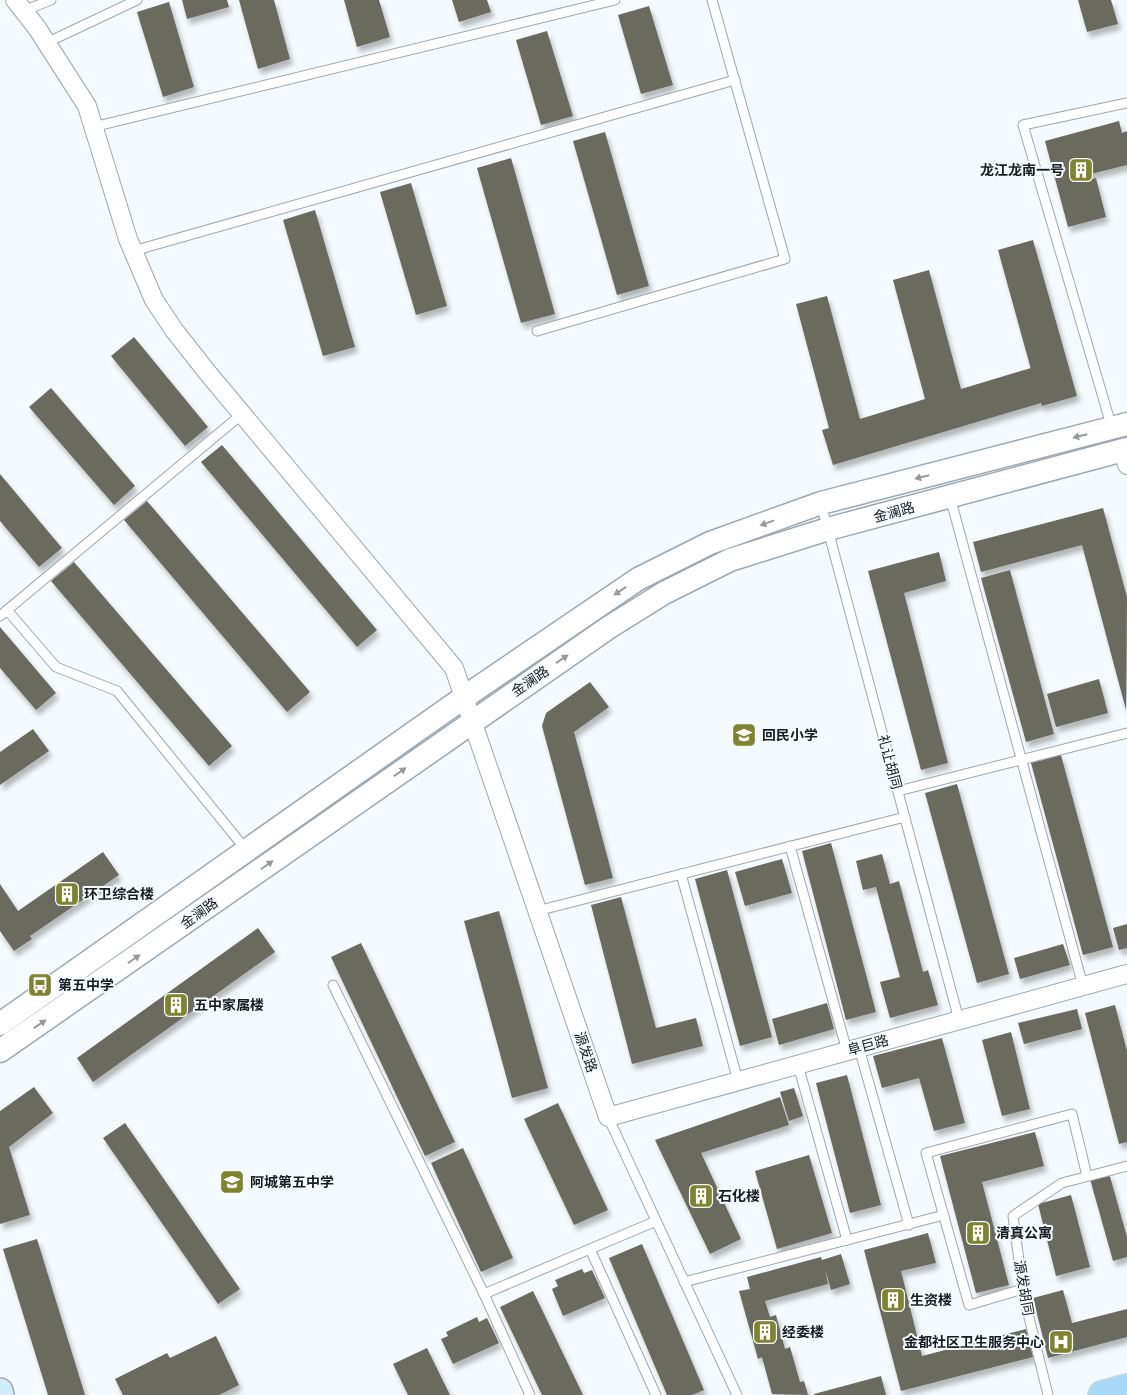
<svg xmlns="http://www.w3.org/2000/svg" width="1127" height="1395" viewBox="0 0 1127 1395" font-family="Montserrat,'Noto Sans SC',sans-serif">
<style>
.building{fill:#6a6b5e;filter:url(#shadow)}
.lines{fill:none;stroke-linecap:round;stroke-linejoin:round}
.service-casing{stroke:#9ba8b1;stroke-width:11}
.minor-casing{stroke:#9ba8b1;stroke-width:20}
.tertiary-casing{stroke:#9ba8b1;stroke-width:25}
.secondary-casing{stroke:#9ba8b1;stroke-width:28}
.primary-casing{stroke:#d6d6d7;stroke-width:30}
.service{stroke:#fff;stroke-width:9}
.minor{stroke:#fff;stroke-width:18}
.tertiary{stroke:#fff;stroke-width:22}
.secondary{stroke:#d3ecfb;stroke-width:25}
.primary{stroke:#a7d9f7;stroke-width:28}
.oneway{fill:#98999b}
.labels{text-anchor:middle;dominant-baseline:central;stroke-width:4;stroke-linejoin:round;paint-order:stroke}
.poi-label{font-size:14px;font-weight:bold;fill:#191d21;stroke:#f4fafd;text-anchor:start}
.street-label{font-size:14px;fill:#191d21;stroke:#f4fafd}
</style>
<defs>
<filter id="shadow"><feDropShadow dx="3" dy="5.5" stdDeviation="2.5" flood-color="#0004"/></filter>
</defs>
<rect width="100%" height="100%" fill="#f4fafd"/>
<g class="building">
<path d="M182,0h45l2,7 -42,12z"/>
<path d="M239,0h35l16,59 -32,10z"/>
<path d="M344,0h35l11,37 -33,10z"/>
<path d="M452,0h35l4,12 -32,10z"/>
<path d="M1078,0h33l7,24 -31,8z"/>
<path d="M169,2l25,85 -31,10 -26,-85z"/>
<path d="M649,6l24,79 -32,9 -23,-79z"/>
<path d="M547,31l26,85 -32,9 -25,-85z"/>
<path d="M1119,121l3,12 5,-2v34l-36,9 1,5 4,-1 10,39 -38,10 -23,-86z"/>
<path d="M605,132l44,154 -32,9 -44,-154z"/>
<path d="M511,158l44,156 -34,9 -44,-155z"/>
<path d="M411,183l36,123 -31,9 -36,-123z"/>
<path d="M315,210l40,137 -32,9 -40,-136z"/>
<path d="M1033,240l44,156 -35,10 -1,-3 -208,62 -11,-35 7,-2 -33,-124 31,-8 33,123 65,-20 -32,-119 36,-10 32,119 70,-21 1,5 -34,-123z"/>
<path d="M134,337l74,90 -23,19 -74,-90z"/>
<path d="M51,388l84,98 -21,19 -85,-98z"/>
<path d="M222,445l155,185 -20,17 -156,-185z"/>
<path d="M0,474l62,74 -23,19 -39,-46z"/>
<path d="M147,501l163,191 -23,20 -163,-192z"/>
<path d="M1103,508l24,89 -1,113 -44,-165 -101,27 -8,-30z"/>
<path d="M939,552l7,29 -42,12 44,170 -27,7 -53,-199z"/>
<path d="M74,562l158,184 -23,20 -158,-185z"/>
<path d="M1010,570l44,164 -28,8 -45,-164z"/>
<path d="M0,627l56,66 -20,17 -36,-42z"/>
<path d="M1099,679l9,34 -52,14 -9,-33z"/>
<path d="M590,682l19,25 -35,25 39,146 -28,7 -43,-159 4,-13z"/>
<path d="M33,729l16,22 -49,34v-33z"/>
<path d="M1061,755l52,192 -30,8 -52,-192z"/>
<path d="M957,784l52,190 -32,9 -52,-190z"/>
<path d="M831,843l45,169 -30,8 -44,-169z"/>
<path d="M103,852l16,23 -89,61 2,3 -18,12 -14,-20v-47l18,27z"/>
<path d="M882,854l8,30 9,-3 24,91 5,-2 10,35 -48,13 -10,-36 20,-5 -24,-90 -13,3 -7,-29z"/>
<path d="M782,859l10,34 -47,13 -10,-34z"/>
<path d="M727,870l45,167 -32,9 -45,-167z"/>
<path d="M621,897l35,131 40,-10 7,28 -71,18 -41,-159z"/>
<path d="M499,911l49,177 -36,10 -48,-177z"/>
<path d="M1127,924v24l-8,2 -6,-22z"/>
<path d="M258,928l17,24 -182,130 -16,-24z"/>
<path d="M361,943l94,199 -30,14 -94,-199z"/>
<path d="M1063,944l7,21 -50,14 -6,-21z"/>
<path d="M827,1003l7,26 -55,16 -7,-26z"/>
<path d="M1115,1005l12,46v91l-8,2 -34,-131z"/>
<path d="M1077,1009l5,20 -58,15 -6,-21z"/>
<path d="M1011,1032l19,77 -28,7 -20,-76z"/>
<path d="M942,1038l23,85 -31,8 -15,-53 -37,10 -9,-32z"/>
<path d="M847,1075l34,130 -31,8 -34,-130z"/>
<path d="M34,1087l19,26 -44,34 21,68 -30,9v-113z"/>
<path d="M794,1088l9,28 -14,5 -9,-29z"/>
<path d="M780,1097l9,28 -88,28 40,86 -31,15 -55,-114z"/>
<path d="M558,1103l50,107 -34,15 -50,-106z"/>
<path d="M125,1123l115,166 -22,15 -115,-166z"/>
<path d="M1035,1132l9,34 -62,16 27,103 -33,8 -36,-137z"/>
<path d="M463,1148l50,110 -32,14 -50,-109z"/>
<path d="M809,1155l23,78 -55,16 -22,-78z"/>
<path d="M1109,1173l18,64v20l-14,4 -23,-82z"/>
<path d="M1071,1195l19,72 -34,9 -18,-72z"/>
<path d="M928,1233l8,30 -35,8 21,85 104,-27 7,28 -132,34 -37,-141z"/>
<path d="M37,1239l48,156h-37l-45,-146z"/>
<path d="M642,1244l62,146 -12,5h-25l-58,-137z"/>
<path d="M841,1254l9,30 -19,6 -6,-21 3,15 -63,17 5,16 6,-2 9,34 5,-2 10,35 4,-1 4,14 -36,-1 -10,-37 -4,2 -19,-68 11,-2 -3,-12 74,-20 1,3z"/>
<path d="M582,1269l2,4 8,-3 13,28 -42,18 -11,-27 6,-3 -3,-6z"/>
<path d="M1063,1290l9,33 55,-14v28l-79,21 -15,-60z"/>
<path d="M533,1291l50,104h-41l-42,-88z"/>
<path d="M477,1317l2,5 8,-4 12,25 -46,21 -12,-25 7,-3 -2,-4z"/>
<path d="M216,1336l23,49 -20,10h-96l-8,-16 52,-26 3,5z"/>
<path d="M427,1348l23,47h-42l-15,-31z"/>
<path d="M881,1376l5,19h-72v-1z"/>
</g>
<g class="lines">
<defs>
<g id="service">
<path d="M23,11l28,-11"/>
<path d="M46,43l91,-43"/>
<path d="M93,127l522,-127"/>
<path d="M133,251l602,-171"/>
<path d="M537,331l248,-72 -73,-259"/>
<path d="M1112,428l-89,-303 104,-22"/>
<path d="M950,497l133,489"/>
<path d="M821,504l138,516"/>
<path d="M7,610l49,57 61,24 130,160"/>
<path d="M0,616l242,-202"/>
<path d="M898,791l229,-58"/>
<path d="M790,846l57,205"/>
<path d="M681,874l57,207"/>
<path d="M537,911l368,-94"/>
<path d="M333,985l151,309 46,101"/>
<path d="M859,1048l50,177"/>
<path d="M798,1065l49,175"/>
<path d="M608,1117l129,278"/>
<path d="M590,1249l66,146"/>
<path d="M684,1282l260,-67"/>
<path d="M1023,1289l-54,16 -43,-152 146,-39 15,62"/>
<path d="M484,1294l172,-73"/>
<path d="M1048,1395l-24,-98 -11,-81 49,-33 65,-17"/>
</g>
<g id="minor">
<path d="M15,0l22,28 50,78 41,133 26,61 20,30 33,42 247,296 154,449 519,-143"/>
<path d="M1123,450l4,15"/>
</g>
<g id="tertiary">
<path d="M0,1024l463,-326 175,-119 72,-36 111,-40 306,-79"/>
<path d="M0,1051l608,-423 56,-35 66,-33 98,-31 299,-80"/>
</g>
<path id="secondary" d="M0,1391l1,4"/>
<path id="primary" d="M1102,1395l25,-7"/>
</defs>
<use href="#service" class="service-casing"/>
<use href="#minor" class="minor-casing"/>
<use href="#tertiary" class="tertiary-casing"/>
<use href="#secondary" class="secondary-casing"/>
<use href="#primary" class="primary-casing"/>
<use href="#service" class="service"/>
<use href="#minor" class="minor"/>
<use href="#tertiary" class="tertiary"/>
<use href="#secondary" class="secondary"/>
<use href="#primary" class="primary"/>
</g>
<defs><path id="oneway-solid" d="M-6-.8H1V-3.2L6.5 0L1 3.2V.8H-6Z" transform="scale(1.25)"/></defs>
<g class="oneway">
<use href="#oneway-solid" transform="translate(1080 436) rotate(166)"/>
<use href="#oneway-solid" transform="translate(922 477) rotate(166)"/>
<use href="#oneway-solid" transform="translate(767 523) rotate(160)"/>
<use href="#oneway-solid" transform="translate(620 591) rotate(146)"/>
<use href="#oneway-solid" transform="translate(562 659) rotate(-34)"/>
<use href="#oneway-solid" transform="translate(400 772) rotate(-35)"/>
<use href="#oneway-solid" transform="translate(267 865) rotate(-35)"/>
<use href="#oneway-solid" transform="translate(134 959) rotate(-35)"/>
<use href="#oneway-solid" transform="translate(40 1024) rotate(-34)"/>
</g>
<defs>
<symbol id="building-square" viewBox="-11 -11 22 22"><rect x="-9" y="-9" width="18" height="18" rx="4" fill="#7f832d" stroke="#f4fafd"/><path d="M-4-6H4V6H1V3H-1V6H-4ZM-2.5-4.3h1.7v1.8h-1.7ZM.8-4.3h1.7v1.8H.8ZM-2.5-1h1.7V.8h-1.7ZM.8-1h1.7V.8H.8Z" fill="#fff"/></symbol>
<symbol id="school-square" viewBox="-11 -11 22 22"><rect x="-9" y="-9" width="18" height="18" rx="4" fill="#7f832d" stroke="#f4fafd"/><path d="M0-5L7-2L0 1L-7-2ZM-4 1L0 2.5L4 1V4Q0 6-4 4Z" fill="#fff"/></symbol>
<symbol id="bus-square" viewBox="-11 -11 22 22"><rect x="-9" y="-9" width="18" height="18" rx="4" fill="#7f832d" stroke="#f4fafd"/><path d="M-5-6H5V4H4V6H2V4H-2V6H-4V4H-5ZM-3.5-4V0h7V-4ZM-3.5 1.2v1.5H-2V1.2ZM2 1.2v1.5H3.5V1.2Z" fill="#fff"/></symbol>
<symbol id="hospital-square" viewBox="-11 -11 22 22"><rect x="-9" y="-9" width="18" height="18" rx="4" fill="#7f832d" stroke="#f4fafd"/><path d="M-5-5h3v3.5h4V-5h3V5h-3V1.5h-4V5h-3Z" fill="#fff"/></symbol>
</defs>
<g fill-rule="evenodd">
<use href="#building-square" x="1067" y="156" width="28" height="28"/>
<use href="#school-square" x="730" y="721" width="28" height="28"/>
<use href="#building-square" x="53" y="880" width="28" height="28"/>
<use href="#bus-square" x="26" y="971" width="28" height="28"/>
<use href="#building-square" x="162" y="991" width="28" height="28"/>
<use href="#school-square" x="218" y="1168" width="28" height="28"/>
<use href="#building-square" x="687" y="1182" width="28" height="28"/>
<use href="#building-square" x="964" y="1219" width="28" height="28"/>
<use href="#building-square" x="879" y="1286" width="28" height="28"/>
<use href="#building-square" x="751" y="1318" width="28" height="28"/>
<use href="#hospital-square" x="1047" y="1328" width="28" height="28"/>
</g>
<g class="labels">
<g class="poi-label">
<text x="1064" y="170" text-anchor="end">龙江龙南一号</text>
<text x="762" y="735">回民小学</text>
<text x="84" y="894">环卫综合楼</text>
<text x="58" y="985">第五中学</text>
<text x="194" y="1005">五中家属楼</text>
<text x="250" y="1182">阿城第五中学</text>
<text x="718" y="1196">石化楼</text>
<text x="996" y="1233">清真公寓</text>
<text x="910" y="1300">生资楼</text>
<text x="782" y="1332">经委楼</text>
<text x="1044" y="1342" text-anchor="end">金都社区卫生服务中心</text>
</g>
<g class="street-label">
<text transform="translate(894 512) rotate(-15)">金澜路</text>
<text transform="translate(530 681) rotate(-34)">金澜路</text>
<text transform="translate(890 762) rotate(75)">礼让胡同</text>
<text transform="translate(199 913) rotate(-35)">金澜路</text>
<text transform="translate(868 1045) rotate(-15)">阜巨路</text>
<text transform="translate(586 1052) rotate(71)">源发路</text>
<text transform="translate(1024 1288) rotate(80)">源发胡同</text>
</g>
</g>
</svg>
